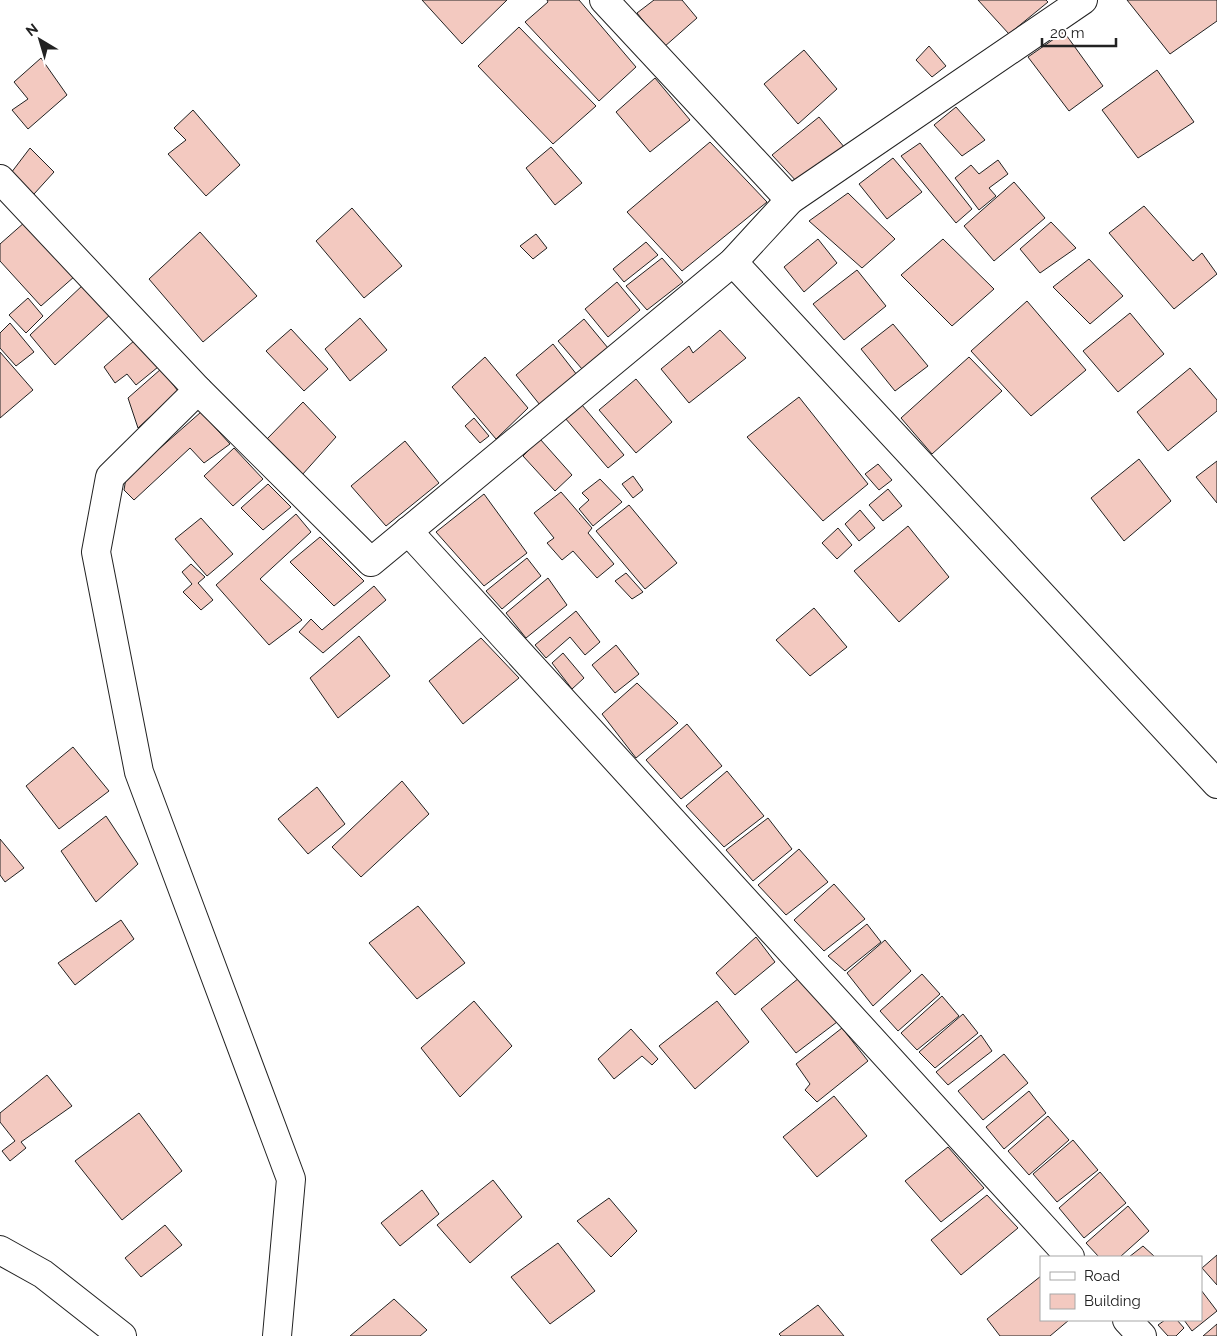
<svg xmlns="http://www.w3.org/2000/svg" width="1217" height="1336" viewBox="0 0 1217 1336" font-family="Raleway,sans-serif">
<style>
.building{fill:#f3c9c0;stroke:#222}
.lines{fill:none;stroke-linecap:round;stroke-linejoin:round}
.minor-casing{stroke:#222;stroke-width:30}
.minor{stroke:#fff;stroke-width:28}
</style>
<rect width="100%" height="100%" fill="#fff"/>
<g class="building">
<path d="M422,0h85l-45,44z"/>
<path d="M547,0h32l57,67 -37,34 -74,-79 23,-20z"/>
<path d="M654,0h28l15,18 -33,29 -27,-34z"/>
<path d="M978,0h68l2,2 -39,32z"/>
<path d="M1127,0h90v21l-47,33z"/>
<path d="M519,27l77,79 -43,38 -75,-78z"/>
<path d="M1064,32l39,54 -34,25 -41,-54z"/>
<path d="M929,46l17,20 -14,11 -16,-17z"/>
<path d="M804,50l33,39 -39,35 -34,-40z"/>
<path d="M41,58l26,37 -39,34 -16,-19 16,-11 -14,-17z"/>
<path d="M1157,70l37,52 -56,36 -36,-48z"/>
<path d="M655,78l35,42 -40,32 -34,-40z"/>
<path d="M956,107l29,33 -23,16 -28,-31z"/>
<path d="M193,110l47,55 -34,31 -38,-42 18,-14 -12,-12z"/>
<path d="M819,117l26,31 -47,35 -26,-28z"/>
<path d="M710,142l57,60 -85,69 -55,-59z"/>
<path d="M920,143l52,66 -16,14 -55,-67z"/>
<path d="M551,147l31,36 -27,22 -29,-37z"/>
<path d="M30,148l24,24 -20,22 -23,-21z"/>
<path d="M893,158l29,34 -35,27 -28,-35z"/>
<path d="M998,160l10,14 -19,14 7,8 -17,14 -24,-32 16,-13 8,9z"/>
<path d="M1014,182l31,36 -51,43 -30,-35z"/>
<path d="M848,193l47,46 -33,29 -53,-47z"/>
<path d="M1144,206l49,55 9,-8 15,21 -43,35 -65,-76z"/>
<path d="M352,208l50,58 -38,32 -48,-57z"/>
<path d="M25,222l50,54 -34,30 -41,-45v-17z"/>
<path d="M1051,222l25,26 -36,25 -20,-24z"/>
<path d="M200,232l57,64 -54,46 -54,-63z"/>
<path d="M536,234l11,14 -14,11 -13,-13z"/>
<path d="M818,239l19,24 -33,29 -20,-25z"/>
<path d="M943,239l51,50 -42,37 -51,-51z"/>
<path d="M646,242l12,13 -34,27 -11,-13z"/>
<path d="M662,258l21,24 -36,28 -21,-24z"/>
<path d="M1089,259l34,37 -33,28 -37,-37z"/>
<path d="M857,270l29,36 -42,34 -31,-36z"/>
<path d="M617,282l23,28 -32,27 -23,-28z"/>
<path d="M84,284l27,30 -56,51 -25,-30z"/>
<path d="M28,298l15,18 -17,17 -17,-18z"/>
<path d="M1027,301l59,69 -55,46 -60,-65z"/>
<path d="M1130,313l34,41 -46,38 -35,-41z"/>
<path d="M360,318l27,32 -37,31 -25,-32z"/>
<path d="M584,319l24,29 -26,21 -24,-28z"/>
<path d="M10,323l24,29 -18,14 -16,-18v-15z"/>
<path d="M893,324l35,42 -33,25 -34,-42z"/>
<path d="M291,329l37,40 -24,22 -38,-40z"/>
<path d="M720,330l26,28 -57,45 -28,-34 28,-23 4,7z"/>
<path d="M135,340l23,27 -22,18 -9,-11 -12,9 -11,-16z"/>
<path d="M553,344l24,31 -37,30 -24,-30z"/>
<path d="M0,352l33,38 -33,28z"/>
<path d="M485,357l43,51 -32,31 -44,-52z"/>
<path d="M969,357l33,34 -70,63 -31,-36z"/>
<path d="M1190,368l27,32v11l-49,40 -31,-39z"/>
<path d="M161,369l17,22 -40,37 -10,-30z"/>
<path d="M636,379l36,43 -36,31 -37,-43z"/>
<path d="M799,397l69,87 -45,37 -76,-84z"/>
<path d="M303,402l33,35 -34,38 -35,-36z"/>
<path d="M582,405l42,50 -16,13 -43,-50z"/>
<path d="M201,412l29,32 -26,19 -14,-15 -56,52 -10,-10 2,-12z"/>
<path d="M474,418l15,18 -9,7 -15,-17z"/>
<path d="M540,439l32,36 -17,16 -32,-35z"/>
<path d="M405,441l34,42 -53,43 -35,-40z"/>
<path d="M234,448l29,31 -30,27 -29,-30z"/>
<path d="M1139,459l32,42 -47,40 -33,-43z"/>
<path d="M1217,461v42l-21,-26z"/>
<path d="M878,464l14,16 -13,10 -14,-16z"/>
<path d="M633,476l10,14 -10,8 -11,-14z"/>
<path d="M600,479l22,23 -29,24 -14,-17 10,-9 -7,-7z"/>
<path d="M268,484l23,23 -28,23 -22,-22z"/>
<path d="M888,489l14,17 -19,15 -14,-16z"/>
<path d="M561,492l31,36 -4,5 26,31 -17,14 -24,-27 -11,9 -15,-17 7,-5 -20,-25z"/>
<path d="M484,494l43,59 -43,33 -48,-54z"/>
<path d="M629,505l48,58 -32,26 -49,-58z"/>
<path d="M860,510l15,18 -16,13 -14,-17z"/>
<path d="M296,514l15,18 -51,47 42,41 -33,25 -53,-60z"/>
<path d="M201,518l32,36 -26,22 -32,-37z"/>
<path d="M908,526l41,51 -50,45 -45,-51z"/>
<path d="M838,528l14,17 -15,14 -15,-16z"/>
<path d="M320,537l44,44 -30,25 -44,-44z"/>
<path d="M527,558l14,18 -39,33 -16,-18z"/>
<path d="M191,564l14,13 -7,6 15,17 -12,10 -18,-18 9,-8 -10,-12z"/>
<path d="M626,573l17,19 -11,7 -17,-18z"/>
<path d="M548,578l19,27 -41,33 -20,-25z"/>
<path d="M374,586l12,14 -63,53 -24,-21 12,-13 11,11z"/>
<path d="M814,608l33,39 -37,29 -34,-36z"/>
<path d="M576,611l24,31 -15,13 -15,-18 -24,21 -11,-13z"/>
<path d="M359,636l31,40 -52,42 -28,-40z"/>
<path d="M481,638l38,40 -56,46 -34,-43z"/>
<path d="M616,645l23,29 -24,19 -23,-28z"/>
<path d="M563,653l21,25 -12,11 -20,-26z"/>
<path d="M637,683l41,40 -42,35 -34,-44z"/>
<path d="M687,724l35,42 -41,33 -35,-39z"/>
<path d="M73,747l36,44 -50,38 -33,-43z"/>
<path d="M727,771l37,45 -40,31 -38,-41z"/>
<path d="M402,781l27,33 -68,63 -29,-30z"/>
<path d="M317,787l28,37 -37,30 -30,-35z"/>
<path d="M106,816l32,48 -42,38 -35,-51z"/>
<path d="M768,818l24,31 -39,32 -27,-31z"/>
<path d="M0,839l24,29 -19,14 -5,-7z"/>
<path d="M799,849l29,33 -42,33 -28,-30z"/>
<path d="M834,884l31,35 -41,32 -30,-31z"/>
<path d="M418,906l47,57 -48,36 -48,-56z"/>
<path d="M121,920l13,19 -59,46 -17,-22z"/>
<path d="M867,924l14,18 -36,29 -17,-15z"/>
<path d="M756,937l19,25 -40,33 -19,-22z"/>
<path d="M885,940l26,31 -38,35 -26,-33z"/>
<path d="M922,974l18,20 -42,37 -18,-20z"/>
<path d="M799,978l38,44 -41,31 -35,-44z"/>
<path d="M942,996l17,20 -42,34 -16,-17z"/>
<path d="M474,1001l38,45 -52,51 -39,-49z"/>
<path d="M717,1001l32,41 -54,47 -36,-43z"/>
<path d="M963,1014l15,19 -43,35 -16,-16z"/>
<path d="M842,1028l26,33 -51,41 -12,-12 5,-6 -14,-20z"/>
<path d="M631,1029l27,30 -6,6 -10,-9 -28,23 -16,-20z"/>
<path d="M981,1035l11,16 -44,34 -12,-13z"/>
<path d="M1004,1054l24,29 -45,37 -25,-29z"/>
<path d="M47,1075l25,31 -51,36 5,6 -16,13 -8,-10 13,-10 -15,-19v-9z"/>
<path d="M1029,1091l17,22 -42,36 -18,-22z"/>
<path d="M834,1096l33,40 -50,41 -34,-40z"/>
<path d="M139,1113l43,58 -60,49 -47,-59z"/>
<path d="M1048,1116l21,24 -40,35 -21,-24z"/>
<path d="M1073,1140l25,30 -41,32 -24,-28z"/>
<path d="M948,1147l36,41 -43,34 -36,-41z"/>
<path d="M1100,1172l26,31 -42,35 -25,-30z"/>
<path d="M493,1180l29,37 -52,46 -33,-38z"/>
<path d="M422,1190l17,24 -39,32 -19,-23z"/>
<path d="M987,1195l31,33 -57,47 -30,-35z"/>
<path d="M609,1198l28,33 -26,26 -34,-36z"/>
<path d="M1128,1206l21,25 -29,26h-21l-13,-14z"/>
<path d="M165,1225l17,20 -41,32 -16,-19z"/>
<path d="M558,1243l37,48 -45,33 -39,-47z"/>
<path d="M1143,1246l12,11h-26z"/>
<path d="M1217,1255v30l-15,-17z"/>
<path d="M1041,1276v44h28l-19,16h-50l-13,-17z"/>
<path d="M1201,1290l16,21 -25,20 -8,-11h17z"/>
<path d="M394,1299l33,31 -7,6h-70z"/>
<path d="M818,1305l26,31h-63l-2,-2z"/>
<path d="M1165,1320h12l7,8 -8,8h-8l-10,-11z"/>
<path d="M1217,1324v12h-14z"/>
</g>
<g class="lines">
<defs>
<g id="minor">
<path d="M604,0l186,200"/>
<path d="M0,179l198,211 173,172 362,-300 57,-62 293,-200"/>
<path d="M733,262l484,522"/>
<path d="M198,390l-88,87 -14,75 43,220 152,407 -14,157"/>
<path d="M408,531l662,726"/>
<path d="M0,1250l43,24 79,62"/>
<path d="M1127,1320l15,16"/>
</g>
</defs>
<use href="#minor" class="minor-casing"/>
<use href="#minor" class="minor"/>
</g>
<rect x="1040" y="1256" width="162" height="65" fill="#ffffff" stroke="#a7a7a7"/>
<rect x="1050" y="1272" width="25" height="8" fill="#ffffff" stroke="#a7a7a7"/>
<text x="1084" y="1281" font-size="15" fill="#222222">Road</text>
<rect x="1050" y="1294" width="25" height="15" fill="#f3c9c0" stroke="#a7a7a7"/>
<text x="1084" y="1306" font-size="15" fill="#222222">Building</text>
<g transform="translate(40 40) rotate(322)" stroke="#ffffff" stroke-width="4" paint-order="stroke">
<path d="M0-4L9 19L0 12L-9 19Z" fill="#222222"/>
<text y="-8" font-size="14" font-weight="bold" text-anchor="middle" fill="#222222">N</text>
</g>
<path d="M1042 38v8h74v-8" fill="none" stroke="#222222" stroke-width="2.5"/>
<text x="1050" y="38" font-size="15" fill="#222222" stroke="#ffffff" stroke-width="4" paint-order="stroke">20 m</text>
</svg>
